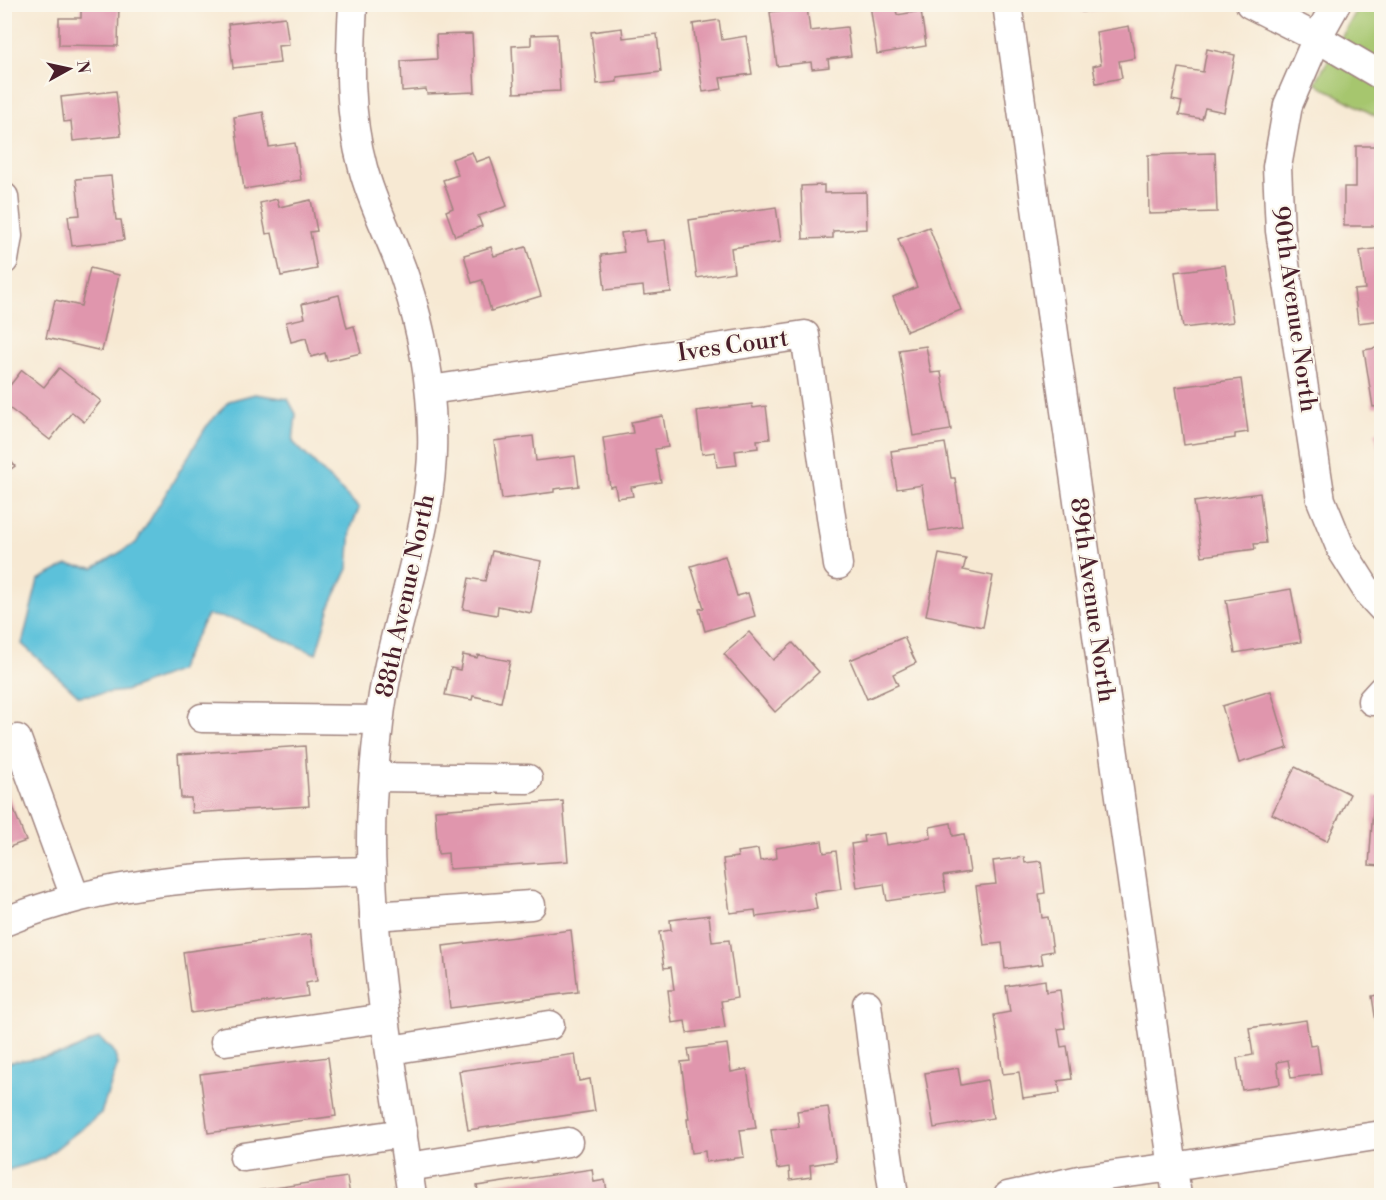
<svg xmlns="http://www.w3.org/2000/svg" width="1386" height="1200" viewBox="0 0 1386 1200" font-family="'Libre Bodoni',serif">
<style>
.green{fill:#a6c66e;stroke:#78724c;stroke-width:1.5}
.water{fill:#5cc1da;stroke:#537082;stroke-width:1.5}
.building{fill:#e096ad}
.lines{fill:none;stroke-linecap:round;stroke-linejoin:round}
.minor-casing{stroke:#a0847f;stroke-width:31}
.minor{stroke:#fff;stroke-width:28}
.labels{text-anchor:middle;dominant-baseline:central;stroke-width:4.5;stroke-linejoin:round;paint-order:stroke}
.street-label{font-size:24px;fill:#4a1f2b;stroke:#fbf7ec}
</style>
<rect width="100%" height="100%" fill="#fbf7ec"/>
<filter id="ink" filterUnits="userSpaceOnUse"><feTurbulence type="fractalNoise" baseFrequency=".0167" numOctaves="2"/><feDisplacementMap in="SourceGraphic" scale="12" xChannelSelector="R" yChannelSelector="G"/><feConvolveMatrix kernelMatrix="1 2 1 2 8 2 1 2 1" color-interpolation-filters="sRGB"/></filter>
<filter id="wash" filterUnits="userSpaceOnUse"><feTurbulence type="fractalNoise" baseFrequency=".008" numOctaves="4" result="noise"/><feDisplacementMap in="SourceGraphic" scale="24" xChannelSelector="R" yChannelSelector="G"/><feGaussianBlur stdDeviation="1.35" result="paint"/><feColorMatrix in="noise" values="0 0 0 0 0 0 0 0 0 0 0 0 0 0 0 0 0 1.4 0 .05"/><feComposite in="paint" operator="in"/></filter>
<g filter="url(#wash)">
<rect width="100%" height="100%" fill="#f7e9d3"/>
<path class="green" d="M1360,5h21v114l-66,-36z"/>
<g class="water">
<path d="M255,394l33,5 8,15 -3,28 66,66 -8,20 -3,41 -17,34 -15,51 -79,-34 -30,-5 -29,56 -53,20 -46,5 -57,-52 16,-64 29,-15 27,3 42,-25 70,-116 23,-26z"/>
<path d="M99,1038l14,12 5,14 -17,49 -58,46 -38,12v-108l62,-10z"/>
</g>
<g id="blocks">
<g class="building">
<path d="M81,4h38l-1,42 -59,-1v-27h22z"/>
<path d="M870,4h25l2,11 24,-4 5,35 -49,8z"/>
<path d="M1081,4h34l1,3 -34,5z"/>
<path d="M807,7l3,24 37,-4 4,29 -23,3 1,8 -17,2 -1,-7 -34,4 -7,-54z"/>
<path d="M285,17l4,28 -11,1 2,17 -47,5 -5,-44z"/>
<path d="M719,20l3,20 24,-4 6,38 -32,4 2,11 -19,3 -10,-68z"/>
<path d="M1129,26l6,32 -16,3 3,17 -26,5 -3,-17 8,-2 -5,-32z"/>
<path d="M622,28l1,10 34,-4 4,38 -44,5v5l-20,2 -6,-52z"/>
<path d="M472,34l3,58 -48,2 -1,-5 -24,2 -1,-30 36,-2 -1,-24z"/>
<path d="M557,34l3,57 -46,2 -2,-47 19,-1v-10z"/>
<path d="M1207,49l28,6 -11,57 -19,-4 -3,11 -23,-4 3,-13 -10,-2 7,-32 24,4z"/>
<path d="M116,91l5,45 -48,5 -2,-20 -7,1 -3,-25z"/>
<path d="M263,112l6,35 26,-4 6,37 -57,9 -10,-72z"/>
<path d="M1356,146h26v80h-38v-39h12z"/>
<path d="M472,152l4,10 14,-5 17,49 -29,10 4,10 -27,10 -9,-25 7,-3 -10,-28 15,-5 -6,-16z"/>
<path d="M1215,153l2,59 -68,2 -1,-59z"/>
<path d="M111,176l5,44h5l3,20 -52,6 -4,-30 12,-1 -4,-36z"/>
<path d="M824,185v8l42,-1 1,37 -34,2v7l-30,1 -2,-53z"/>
<path d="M277,199l2,8 32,-7 6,31 -7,1 7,37 -36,7 -9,-43 -6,1 -6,-31z"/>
<path d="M776,207l5,34 -50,7 3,24 -37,6 -8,-58z"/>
<path d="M929,227l32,83 -54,21 -14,-34 24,-10 -19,-48z"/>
<path d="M645,230l1,12 19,-2 6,52 -27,3 -1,-9 -38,4 -4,-35 23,-3 -3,-19z"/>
<path d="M491,247l3,9 32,-9 15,49 -50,15 -9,-31 -10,3 -8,-28z"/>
<path d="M1382,248v72l-24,3 -4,-33 11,-1 -5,-38z"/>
<path d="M1225,265l8,57 -50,6 -8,-56z"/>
<path d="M90,268l29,7 -17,76 -56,-13 9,-38 26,6z"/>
<path d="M339,295l8,33 7,-2 7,27 -34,8 -2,-8 -14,4 -5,-19 -15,4 -5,-20 19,-4 -3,-14z"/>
<path d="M926,346l5,27 10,-1 10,58 -38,6 -14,-86z"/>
<path d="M1382,347v59l-9,1 -9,-57z"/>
<path d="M59,368l42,33 -17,21 -12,-10 -22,28 -46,-36v-11l18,-23 22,17z"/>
<path d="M1241,379l7,53 -13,2v4l-51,7 -8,-58z"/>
<path d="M752,404l1,4 13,-2 4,33 -13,1 1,8 -23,3 2,14 -20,2 -2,-15 -13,2 -5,-43z"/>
<path d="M663,416l5,31 -13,2 6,33 -30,5 2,9 -16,2 -2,-12 -5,1 -7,-49 30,-5 -2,-11z"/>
<path d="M1382,431v29h-2l-5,-28z"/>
<path d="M533,436l3,25 39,-5 4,30 -25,3v3l-52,7 -8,-58z"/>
<path d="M945,443l6,35h4l7,48 -33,5 -7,-46 -25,4 -6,-38z"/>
<path d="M4,453l11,13 -11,8z"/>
<path d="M1260,493l6,50 -12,1 1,5 -53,7 -8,-54z"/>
<path d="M492,551l49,10 -10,52 -33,-7 -1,9 -34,-6 6,-31 16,3z"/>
<path d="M939,554l27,5 -3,11 30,6 -10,51 -57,-12z"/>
<path d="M725,556l12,40 11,-3 7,23 -50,15 -6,-22 5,-1 -13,-42z"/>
<path d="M1291,589l10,53 -66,11 -9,-53z"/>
<path d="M749,632l24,28 20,-17 26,29 -44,40 -51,-58z"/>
<path d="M904,637l12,26 -23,11 5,11 -31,14 -17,-39z"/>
<path d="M463,655l14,3 1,-3 32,6 -9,41 -28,-6 -1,4 -27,-5 6,-27 9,2z"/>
<path d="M1271,691l17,57 -49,15 -17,-57z"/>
<path d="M305,746l4,60 -117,7 -1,-15h-10l-3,-44z"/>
<path d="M1295,767l55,27 -23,47 -55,-27z"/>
<path d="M4,784l22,57 -22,8z"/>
<path d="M1374,796l8,1v69l-13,-1z"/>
<path d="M563,801l5,60 -119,8 -1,-16 -10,1 -3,-44z"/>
<path d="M951,823l2,13 11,-2 6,38 -27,4 3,16 -59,9 -3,-17 -27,4 -6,-44 13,-2 -1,-6 21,-3 2,12 45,-7 -1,-11z"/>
<path d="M822,841l2,12 12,-2 5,38 -27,4 3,16 -61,8 -1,-7 -25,3 -7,-54 15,-2 -1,-5 21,-3 2,12 17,-3 -1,-10z"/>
<path d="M1024,857l1,6 16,-2 4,32 -6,1 3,24 6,-1 5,34 -12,2 2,11 -38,5 -3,-26 -18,2 -8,-59 20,-2 -3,-23z"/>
<path d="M709,915l3,27 17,-2 8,58 -16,3 4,27 -38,5 -2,-12 -13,2 -4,-33h6l-3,-23 -7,1 -5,-36 12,-2 -1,-10z"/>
<path d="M571,930l7,62 -128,16 -7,-62z"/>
<path d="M311,934l6,47 -11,2 2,13 -117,17 -8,-61z"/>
<path d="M1045,980l1,12 14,-2 5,38 -7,1 3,18 6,-1 5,33 -14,2 2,12 -37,5 -4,-26 -16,2 -9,-59 16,-3 -4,-26z"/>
<path d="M1382,994v55h-2l-8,-53z"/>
<path d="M1306,1020l4,26 7,-1 4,29 -30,4 -3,-18 -11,2 3,22 -38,6 -5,-32 16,-3 -4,-27z"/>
<path d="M727,1044l4,28 16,-3 9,59 -16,2 4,27 -38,5 -1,-11 -14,2 -4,-34h2l-8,-57 9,-1 -2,-12z"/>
<path d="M575,1054l4,27 11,-2 5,32 -127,19 -9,-59z"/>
<path d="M328,1057l8,59 -128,17 -8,-59z"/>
<path d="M958,1068l3,17 26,-5 6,38 -59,10 -9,-55z"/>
<path d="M828,1107l8,54 -26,4 1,12 -21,3 -1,-13 -12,2 -6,-39 28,-3 -2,-16z"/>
<path d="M592,1169l2,13 11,-2 3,16h-129l-2,-10z"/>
<path d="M347,1177l3,19h-114v-2z"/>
</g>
</g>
</g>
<g filter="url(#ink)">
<use href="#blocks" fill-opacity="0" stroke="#a0847f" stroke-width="1.5"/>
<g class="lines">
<defs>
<g id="minor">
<path d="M353,4c-3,55 -5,110 10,164 10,39 31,75 43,113 16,49 25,99 26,150 4,98 -43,195 -53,293 -6,49 -10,102 -7,151 4,108 24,214 40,321"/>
<path d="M1007,4l170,1192"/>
<path d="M1250,4l67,34 65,38"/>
<path d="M1336,4l-19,34 -29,67 -11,62 3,64 41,269 20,49 29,46 12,13"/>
<path d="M4,197l4,39 -4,24"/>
<path d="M430,390l375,-55 33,230"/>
<path d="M1372,701l10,-11"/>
<path d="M202,718l177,2"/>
<path d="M17,739l58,158"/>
<path d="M374,777l154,2"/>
<path d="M374,916l157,-11"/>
<path d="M4,922c120,-50 241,-47 367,-51"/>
<path d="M867,1004l6,49 21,143"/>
<path d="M225,1041l160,-23"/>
<path d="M390,1050l160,-25"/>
<path d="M244,1157l159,-24"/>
<path d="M408,1167l160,-25"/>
<path d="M1008,1196l76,-17 89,-12 209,-32"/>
</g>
</defs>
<use href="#minor" class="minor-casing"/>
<use href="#minor" class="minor"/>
</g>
</g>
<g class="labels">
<g class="street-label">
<text transform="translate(1294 309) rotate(82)">90th Avenue North</text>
<text transform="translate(733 346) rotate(-8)">Ives Court</text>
<text transform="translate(406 596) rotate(-78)">88th Avenue North</text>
<text transform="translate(1092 600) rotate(82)">89th Avenue North</text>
</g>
</g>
<rect width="1386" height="1200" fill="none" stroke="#fbf7ec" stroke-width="24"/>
<g transform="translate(69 69) rotate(82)" stroke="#fbf7ec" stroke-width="4.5" paint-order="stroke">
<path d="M0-4.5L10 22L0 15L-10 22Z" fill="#4a1f2b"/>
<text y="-9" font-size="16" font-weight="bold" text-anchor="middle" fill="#4a1f2b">N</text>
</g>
</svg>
